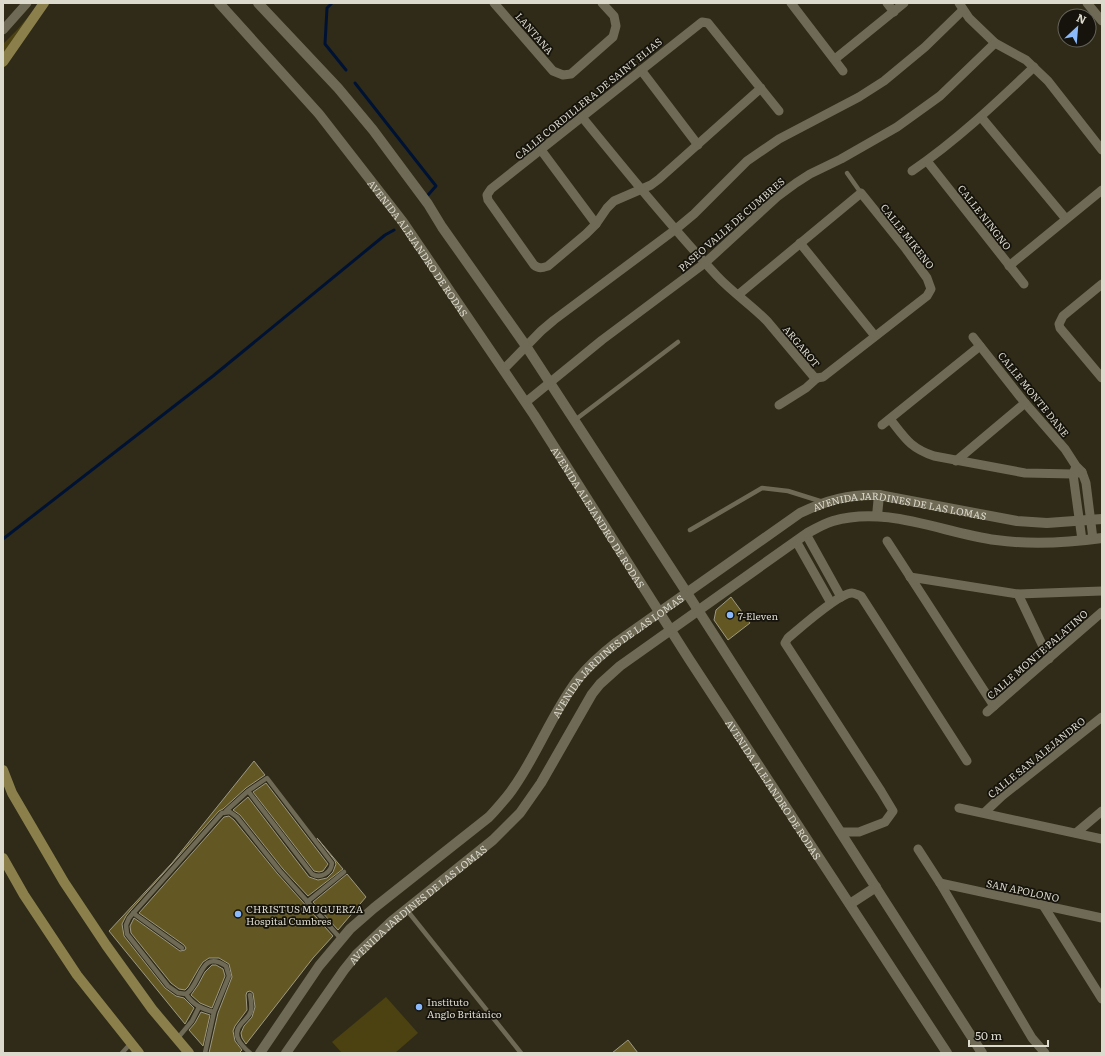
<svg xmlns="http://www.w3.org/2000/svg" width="1105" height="1056" viewBox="0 0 1105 1056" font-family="Literata,serif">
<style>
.green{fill:#4c4110}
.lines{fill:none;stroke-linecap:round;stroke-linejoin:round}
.stream{stroke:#001233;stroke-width:3}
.building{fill:#635824;stroke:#9e9983}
.service{stroke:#6f6a55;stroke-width:4.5}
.minor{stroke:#6f6a55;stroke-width:9}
.tertiary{stroke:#6f6a55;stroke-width:10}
.secondary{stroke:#8b804c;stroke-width:10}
.poi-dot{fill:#8bbafc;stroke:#15130b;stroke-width:1.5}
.labels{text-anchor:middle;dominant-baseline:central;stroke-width:3.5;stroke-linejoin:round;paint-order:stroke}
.street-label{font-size:10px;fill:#dcd9cd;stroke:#15130b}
.poi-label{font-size:10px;fill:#dcd9cd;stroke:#15130b;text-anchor:start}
</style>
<rect width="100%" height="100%" fill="#2f2b18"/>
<g class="green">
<path d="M40,3l-37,52v-11l14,-14z"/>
<path d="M386,997l32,36 -23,20h-53l-10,-11z"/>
</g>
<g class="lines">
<g class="stream">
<path d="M332,3l-5,5 -2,36 21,26"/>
<path d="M355,83l81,103 -8,9"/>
<path d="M3,539l210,-163 172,-141 9,-5"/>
</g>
</g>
<g class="building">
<path d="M731,597l19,26 -22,17 -14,-20 2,-10z"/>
<path d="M254,761l11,14 -19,13 -23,21 -4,2 -89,100 -4,5 -4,8 2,12 41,52 11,8 8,2 10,10 -9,16 -76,-93 63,-68z"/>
<path d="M266,783l62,81 -5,7 -4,1 -5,-1 -61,-79z"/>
<path d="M248,797l61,80 9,3 9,-2 6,-6 3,-8 -1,-3 -18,-23 26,31 -35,27 -25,-27 -43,-54 -7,-5z"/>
<path d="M229,816l5,4 43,53 56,63 -20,22 -67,86 -4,-6 -1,-5 3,-7 8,-9 3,-10 -2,-14 -3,-2 -3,1 -1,3 1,15 -12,16 -2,5 2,10 7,9 -3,3h-30l9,-40 14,-36 -3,-13 -10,-6h-10l-6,4 -4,6 -11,19 -3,3 -6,-1 -8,-6 -40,-50 -1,-7 4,-8 46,33 5,-1 1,-2 -2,-3 -45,-32 85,-96z"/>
<path d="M347,874l19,23 -28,33 -25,-28z"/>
<path d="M212,965h4l7,4 2,7 -13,32 -12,-5 -9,-8 7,-10 7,-13z"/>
<path d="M201,1012l9,3 -7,31 -14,-16 6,-7z"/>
<path d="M628,1040l10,13h-26z"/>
</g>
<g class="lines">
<g class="service">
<path d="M847,173l14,20"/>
<path d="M575,420l103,-78"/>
<path d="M690,530l72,-42 26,3 35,11"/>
<path d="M226,811l22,-20 19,-13 65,85c-1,10 -11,16 -20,11l-64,-83"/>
<path d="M307,902l37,-30"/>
<path d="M406,909l115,144"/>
<path d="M133,913l49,35"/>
<path d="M186,994c7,11 16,15 28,18"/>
<path d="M250,995c1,5 2,11 1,16 -2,6 -6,8 -10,13 -10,11 0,21 9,29"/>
<path d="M177,1039l15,-18 7,-14"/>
<path d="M122,1053l9,-10"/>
<path d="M205,1053l9,-41 15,-36 -3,-10c-26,-18 -25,19 -40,28l-8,-1 -10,-7 -41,-52 -1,-9 3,-7 93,-105 8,-1 7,5 43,54 61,68"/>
</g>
<g class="minor">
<path d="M494,3l59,68 10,4 8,-1 42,-37 3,-11 -2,-10 -12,-13"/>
<path d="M791,3l52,68"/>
<path d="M887,3l7,9"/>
<path d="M959,3l10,15 26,25 31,17 22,21 54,69"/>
<path d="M1087,3l15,18"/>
<path d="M3,30l24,-27"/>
<path d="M835,59l69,-56"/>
<path d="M641,70l57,75"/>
<path d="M761,88l-102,91 -8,6 -37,16 -7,7 -11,16 -10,10 -38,32c-6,2 -9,3 -14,-1l-46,-65 -1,-5 4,-6 211,-167 6,1 71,88"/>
<path d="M582,117c44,54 88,108 135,159 15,16 34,29 50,45l47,56 3,1 6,-1 104,-81 4,-7 -4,-11 -21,-29 -45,-56 -123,102"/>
<path d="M981,117l85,102"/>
<path d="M541,150l55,74"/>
<path d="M927,161l97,123"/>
<path d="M912,171c44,-30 83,-67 122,-104"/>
<path d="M800,243l75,93"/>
<path d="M1009,266l93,-76"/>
<path d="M1102,284l-39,32 -4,8 1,4 42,50"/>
<path d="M973,337l52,66 40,46 11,17 6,6 4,11 7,56"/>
<path d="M504,369l37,-38 13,-11 122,-91 18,-15 53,-53 32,-22 80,-42 25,-16 41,-34 38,-37"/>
<path d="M526,402l76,-62 103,-77 72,-66 19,-14 14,-9 31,-15 56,-32 43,-31 55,-53"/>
<path d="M779,405l27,-17 11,-10"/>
<path d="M890,419c15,19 20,29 44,37l91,17 48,1 9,-2"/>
<path d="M882,425l98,-79"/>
<path d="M956,461l69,-58"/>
<path d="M1075,469l-2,5 9,66"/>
<path d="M806,534l35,63"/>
<path d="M796,541l35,62"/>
<path d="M887,541l107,165"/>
<path d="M910,577l108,17 84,-3"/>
<path d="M1018,594l31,65"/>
<path d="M987,712l115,-100"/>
<path d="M959,808l143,31"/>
<path d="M984,813l18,-17 100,-79"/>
<path d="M840,832h19l26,-10 8,-11 -12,-20 -96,-148 3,-5c11,-9 51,-45 64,-45 2,0 6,2 9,3l106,165"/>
<path d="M1076,833l26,-22"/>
<path d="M918,849l22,34 92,155 13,15"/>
<path d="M940,883l162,35"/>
<path d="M1043,905l59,94"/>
</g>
<g class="tertiary">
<path id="s1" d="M219,3l100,111 84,108 131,193 155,244 258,394"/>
<path d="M258,3l80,85 35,42 55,74 14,23 84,119 161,247 295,460"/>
<path d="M877,516l2,-21"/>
<path d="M850,904l26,-17"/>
<path id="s2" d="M260,1053l59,-87 31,-37 24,-21 115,-91c9,-10 18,-19 25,-30 24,-34 38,-74 64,-108 11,-14 25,-26 39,-37l183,-129c27,-13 49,-19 79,-18l138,26 30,2 55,-4"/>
<path id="s3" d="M286,1053l58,-83 12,-15 36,-34 101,-81 27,-27 21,-30 51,-89 8,-10 20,-18 186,-132c9,-5 17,-10 27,-13 54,-16 110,12 163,19 36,5 70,3 106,-2"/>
</g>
<g class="secondary">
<path d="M3,62l41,-59"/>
<path d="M3,770l9,23 52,89 42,63 46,64 37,44"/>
<path d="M3,858l21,37 53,80 62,78"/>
</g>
</g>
<g class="poi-dot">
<circle cx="730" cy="615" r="4"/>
<circle cx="238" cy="914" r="4"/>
<circle cx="419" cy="1007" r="4"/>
</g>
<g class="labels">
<g class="street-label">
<text transform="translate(535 33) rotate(49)">LANTANA</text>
<text transform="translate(588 98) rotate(-39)">CALLE CORDILLERA DE SAINT ELIAS</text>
<text transform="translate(985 217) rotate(52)">CALLE NINGNO</text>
<text transform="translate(731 224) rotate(-41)">PASEO VALLE DE CUMBRES</text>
<text transform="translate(908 236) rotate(52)">CALLE MIKENO</text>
<text stroke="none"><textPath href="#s1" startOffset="316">AVENIDA ALEJANDRO DE RODAS</textPath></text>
<text transform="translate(802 346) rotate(50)">ARGAROT</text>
<text transform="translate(1034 394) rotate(51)">CALLE MONTE DANE</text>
<text stroke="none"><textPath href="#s2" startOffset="877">AVENIDA JARDINES DE LAS LOMAS</textPath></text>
<text stroke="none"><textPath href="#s1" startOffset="640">AVENIDA ALEJANDRO DE RODAS</textPath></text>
<text transform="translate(1037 654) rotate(-41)">CALLE MONTE PALATINO</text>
<text stroke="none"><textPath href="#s2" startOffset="541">AVENIDA JARDINES DE LAS LOMAS</textPath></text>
<text transform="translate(1036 757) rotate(-39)">CALLE SAN ALEJANDRO</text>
<text stroke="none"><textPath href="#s1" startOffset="964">AVENIDA ALEJANDRO DE RODAS</textPath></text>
<text transform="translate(1023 890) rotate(12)">SAN APOLONO</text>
<text stroke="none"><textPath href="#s3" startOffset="200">AVENIDA JARDINES DE LAS LOMAS</textPath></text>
</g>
<g class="poi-label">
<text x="738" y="615">7-Eleven</text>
<text x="246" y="908">CHRISTUS MUGUERZA<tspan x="246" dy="12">Hospital Cumbres</tspan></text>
<text x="427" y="1001">Instituto<tspan x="427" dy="12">Anglo Británico</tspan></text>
</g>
</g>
<rect width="1105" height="1056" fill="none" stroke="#dcd9cd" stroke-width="8"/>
<g transform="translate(1077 28) rotate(26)"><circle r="19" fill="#15130b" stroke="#656259"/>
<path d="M0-3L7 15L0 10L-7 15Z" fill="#8bbafc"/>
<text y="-6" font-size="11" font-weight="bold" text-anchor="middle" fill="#dcd9cd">N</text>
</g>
<path d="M969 1040v6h79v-6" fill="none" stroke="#dcd9cd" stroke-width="2"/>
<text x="975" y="1040" font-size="12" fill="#dcd9cd" stroke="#15130b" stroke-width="3" paint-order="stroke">50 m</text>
</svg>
